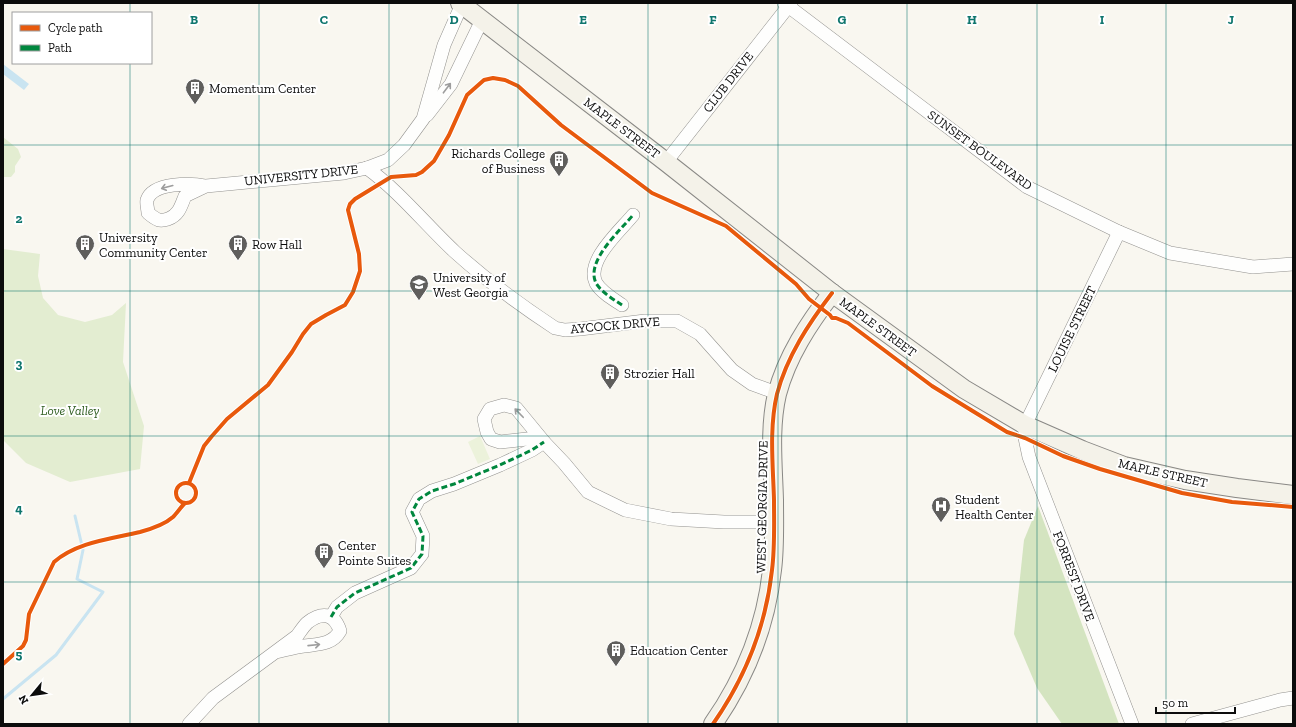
<svg xmlns="http://www.w3.org/2000/svg" width="1296" height="727" viewBox="0 0 1296 727" font-family="'Zilla Slab',serif">
<style>
.green{fill:#e3edd1}
.forest{fill:#d4e4c0}
.pitch{fill:#ecf2db}
.water{fill:#c9e4f1}
.lines{fill:none;stroke-linecap:round;stroke-linejoin:round}
.stream{stroke:#c9e4f1;stroke-width:3}
.street-casing{stroke:#93928f;stroke-width:14}
.secondary-casing{stroke:#898885;stroke-width:20}
.street{stroke:#fefefd;stroke-width:13}
.secondary{stroke:#f4f2e9;stroke-width:18}
.quiet{stroke:#00873e;stroke-width:3;stroke-dasharray:6 3;stroke-linecap:butt}
.cycleway-casing{stroke:#fff;stroke-width:6}
.cycleway{stroke:#e8590c;stroke-width:4}
.oneway{stroke:#9d9d9d}
.grid{fill:none;stroke:#0f766e;stroke-width:1;stroke-opacity:0.55}
.labels{text-anchor:middle;dominant-baseline:central;stroke-width:4;stroke-linejoin:round;paint-order:stroke}
.street-label{font-size:13px;fill:#0c0c0c;stroke:#fff}
.poi-label{font-size:13px;fill:#0c0c0c;stroke:#fff;text-anchor:start}
.park-label{font-size:13px;font-style:italic;fill:#305e22;stroke:#fff}
.grid-label{font-size:13px;text-anchor:middle;font-weight:bold;fill:#0f766e;stroke:#fff;stroke-width:4;stroke-linejoin:round;paint-order:stroke}
</style>
<rect width="100%" height="100%" fill="#f9f7f0"/>
<g class="green">
<path d="M3,137l15,12 3,8 -6,9v6l-4,5h-8z"/>
<path d="M3,249l37,5 -2,22 5,22 15,17 27,7 27,-7 14,-12 -3,59 21,64 -4,43 -70,13 -44,-19 -23,-23z"/>
</g>
<path class="forest" d="M1038,506l81,218h-57l-25,-36 -23,-54 10,-94z"/>
<path class="pitch" d="M480,436l10,23 -12,5 -10,-22z"/>
<path class="water" d="M3,64l26,20 -5,6 -21,-16z"/>
<g class="lines">
<path class="stream" d="M3,699l53,-44 47,-63 -26,-13 6,-29 -8,-34"/>
<defs>
<g id="street">
<path d="M784,3l243,184 92,45 51,21 83,14 40,-3"/>
<path d="M427,115l24,-31 31,-64"/>
<path d="M666,162l125,-159"/>
<path d="M367,168c33,24 58,56 88,84 31,28 65,53 100,76l10,2 15,-1 65,-8h32l23,13 32,36 20,14 25,9"/>
<path d="M206,186l-21,10c-4,10 -6,19 -17,23 -10,3 -12,0 -20,-6 0,-4 -2,-10 -1,-13 6,-18 44,-17 59,-14l138,-13 23,-5 21,-8 16,-15 19,-26 21,-74 18,-41"/>
<path d="M1119,232l-94,193v13l4,19 103,267"/>
<path d="M622,305c-9,-6 -21,-13 -26,-22 -11,-22 25,-53 37,-68"/>
<path d="M544,442l-17,-3 -27,3 -9,-3 -4,-7 -3,-13 6,-10 14,-4 12,3 28,34 20,21 24,29 37,18 46,9 53,3h50"/>
<path d="M331,617l6,-10 18,-14 56,-25 11,-14 1,-18 -11,-24 7,-13 13,-8 22,-7 46,-19 32,-15 12,-8"/>
<path d="M189,724l24,-26 84,-62c3,-4 6,-9 10,-13 14,-11 27,-11 33,8 -8,14 -22,13 -36,15 -9,1 -19,4 -28,6"/>
<path d="M1192,724l88,-24 13,-2"/>
</g>
<g id="secondary">
<path d="M460,3l206,159 166,131 132,96 61,36 57,25 42,16 61,14 52,8 56,7"/>
<path d="M713,724c32,-46 53,-99 59,-154 3,-23 2,-47 2,-70 -1,-35 -5,-72 3,-106 10,-38 32,-71 55,-101"/>
</g>
</defs>
<use href="#street" class="street-casing"/>
<use href="#secondary" class="secondary-casing"/>
<use href="#street" class="street"/>
<use href="#secondary" class="secondary"/>
<g class="quiet">
<path d="M622,305c-9,-6 -21,-13 -26,-22 -11,-22 25,-53 37,-68"/>
<path d="M331,617l6,-10 18,-14 56,-25 11,-14 1,-18 -11,-24 7,-13 13,-8 22,-7 46,-19 32,-15 12,-8"/>
</g>
<defs>
<g id="cycleway">
<path d="M189,483l15,-37 8,-10 15,-17 41,-34 24,-33 11,-18 8,-10 15,-9 19,-10 8,-13 7,-21 -1,-17 -11,-44 2,-6 5,-5 36,-22 25,-2 6,-3 12,-11 15,-26 18,-40 17,-15 9,-2 12,2 13,6 43,39 91,68 74,33 70,58 13,15 21,16 2,3h4l12,5 84,63 39,24 36,22 18,6 38,18 37,13 82,24 50,9 61,5"/>
<circle cx="186" cy="493" r="10"/>
<path d="M3,664l20,-18 3,-6 3,-26 25,-52c23,-20 57,-23 86,-30 11,-3 24,-7 33,-15 4,-4 8,-10 12,-14"/>
<path d="M713,724c32,-46 53,-99 59,-154 3,-23 2,-47 2,-70 -1,-35 -5,-72 3,-106 10,-38 32,-71 55,-101"/>
</g>
</defs>
<use href="#cycleway" class="cycleway-casing"/>
<use href="#cycleway" class="cycleway"/>
</g>
<defs><path id="oneway-shaft" d="M-6 0H5M1.5-3L5.5 0L1.5 3" fill="none" stroke-width="1.6" stroke-linecap="round" stroke-linejoin="round"/></defs>
<g class="oneway">
<use href="#oneway-shaft" transform="translate(447 88) rotate(-53)"/>
<use href="#oneway-shaft" transform="translate(167 187) rotate(165)"/>
<use href="#oneway-shaft" transform="translate(519 413) rotate(-134)"/>
<use href="#oneway-shaft" transform="translate(314 645) rotate(-6)"/>
</g>
<path class="grid" d="M130,3v10M259,3v721M389,3v721M518,3v721M648,3v721M778,3v721M907,3v721M1037,3v721M1166,3v721M130,63v661M3,145h1290M3,291h1290M3,436h1290M3,582h1290"/>
<defs>
<symbol id="building-pin" viewBox="-11 -11 22 30"><path d="M0 17L-7.5 6A9.5 9.5 0 1 1 7.5 6Z" fill="#5f5e5c" stroke="#fff"/><path d="M-4-6H4V6H1V3H-1V6H-4ZM-2.5-4.3h1.7v1.8h-1.7ZM.8-4.3h1.7v1.8H.8ZM-2.5-1h1.7V.8h-1.7ZM.8-1h1.7V.8H.8Z" fill="#fff"/></symbol>
<symbol id="university-pin" viewBox="-11 -11 22 30"><path d="M0 17L-7.5 6A9.5 9.5 0 1 1 7.5 6Z" fill="#5f5e5c" stroke="#fff"/><path d="M0-5L7-2L0 1L-7-2ZM-4 1L0 2.5L4 1V4Q0 6-4 4Z" fill="#fff"/></symbol>
<symbol id="hospital-pin" viewBox="-11 -11 22 30"><path d="M0 17L-7.5 6A9.5 9.5 0 1 1 7.5 6Z" fill="#5f5e5c" stroke="#fff"/><path d="M-5-5h3v3.5h4V-5h3V5h-3V1.5h-4V5h-3Z" fill="#fff"/></symbol>
</defs>
<g fill-rule="evenodd">
<use href="#building-pin" x="184" y="77" width="22" height="30"/>
<use href="#building-pin" x="548" y="149" width="22" height="30"/>
<use href="#building-pin" x="74" y="233" width="22" height="30"/>
<use href="#building-pin" x="227" y="233" width="22" height="30"/>
<use href="#university-pin" x="408" y="273" width="22" height="30"/>
<use href="#building-pin" x="599" y="362" width="22" height="30"/>
<use href="#hospital-pin" x="930" y="495" width="22" height="30"/>
<use href="#building-pin" x="313" y="541" width="22" height="30"/>
<use href="#building-pin" x="605" y="639" width="22" height="30"/>
</g>
<g class="labels">
<g class="street-label">
<text transform="translate(728 82) rotate(-52)">CLUB DRIVE</text>
<text transform="translate(622 128) rotate(37)">MAPLE STREET</text>
<text transform="translate(980 150) rotate(36)">SUNSET BOULEVARD</text>
<text transform="translate(301 175) rotate(-6)">UNIVERSITY DRIVE</text>
<text transform="translate(615 325) rotate(-5)">AYCOCK DRIVE</text>
<text transform="translate(878 327) rotate(36)">MAPLE STREET</text>
<text transform="translate(1072 329) rotate(-64)">LOUISE STREET</text>
<text transform="translate(1163 473) rotate(13)">MAPLE STREET</text>
<text transform="translate(762 507) rotate(-89)">WEST GEORGIA DRIVE</text>
<text transform="translate(1074 576) rotate(69)">FORREST DRIVE</text>
</g>
<g class="poi-label">
<text x="209" y="88">Momentum Center</text>
<text x="545" y="153" text-anchor="end">Richards College<tspan x="545" dy="15">of Business</tspan></text>
<text x="99" y="237">University<tspan x="99" dy="15">Community Center</tspan></text>
<text x="252" y="244">Row Hall</text>
<text x="433" y="277">University of<tspan x="433" dy="15">West Georgia</tspan></text>
<text x="624" y="373">Strozier Hall</text>
<text x="955" y="499">Student<tspan x="955" dy="15">Health Center</tspan></text>
<text x="338" y="545">Center<tspan x="338" dy="15">Pointe Suites</tspan></text>
<text x="630" y="650">Education Center</text>
</g>
<g class="park-label">
<text x="70" y="410">Love Valley</text>
</g>
</g>
<g class="grid-label">
<text x="194" y="24">B</text>
<text x="324" y="24">C</text>
<text x="454" y="24">D</text>
<text x="583" y="24">E</text>
<text x="713" y="24">F</text>
<text x="842" y="24">G</text>
<text x="972" y="24">H</text>
<text x="1102" y="24">I</text>
<text x="1231" y="24">J</text>
<text x="19" y="223">2</text>
<text x="19" y="368">3</text>
<text x="19" y="513">4</text>
<text x="19" y="659">5</text>
</g>
<rect width="1296" height="727" fill="none" stroke="#0c0c0c" stroke-width="8"/>
<rect x="12" y="12" width="140" height="52" fill="#ffffff" stroke="#9e9e9e"/>
<rect x="20" y="25" width="20" height="6" fill="#e8590c" stroke="#9e9e9e"/>
<text x="48" y="32" font-size="12" fill="#0c0c0c">Cycle path</text>
<rect x="20" y="45" width="20" height="6" fill="#00873e" stroke="#9e9e9e"/>
<text x="48" y="52" font-size="12" fill="#0c0c0c">Path</text>
<g transform="translate(32 695) rotate(241)" stroke="#ffffff" stroke-width="3" paint-order="stroke">
<path d="M0-3L7 15L0 10L-7 15Z" fill="#0c0c0c"/>
<text y="-6" font-size="11" font-weight="bold" text-anchor="middle" fill="#0c0c0c">N</text>
</g>
<path d="M1156 707v6h79v-6" fill="none" stroke="#0c0c0c" stroke-width="2"/>
<text x="1162" y="707" font-size="12" fill="#0c0c0c" stroke="#ffffff" stroke-width="3" paint-order="stroke">50 m</text>
</svg>
